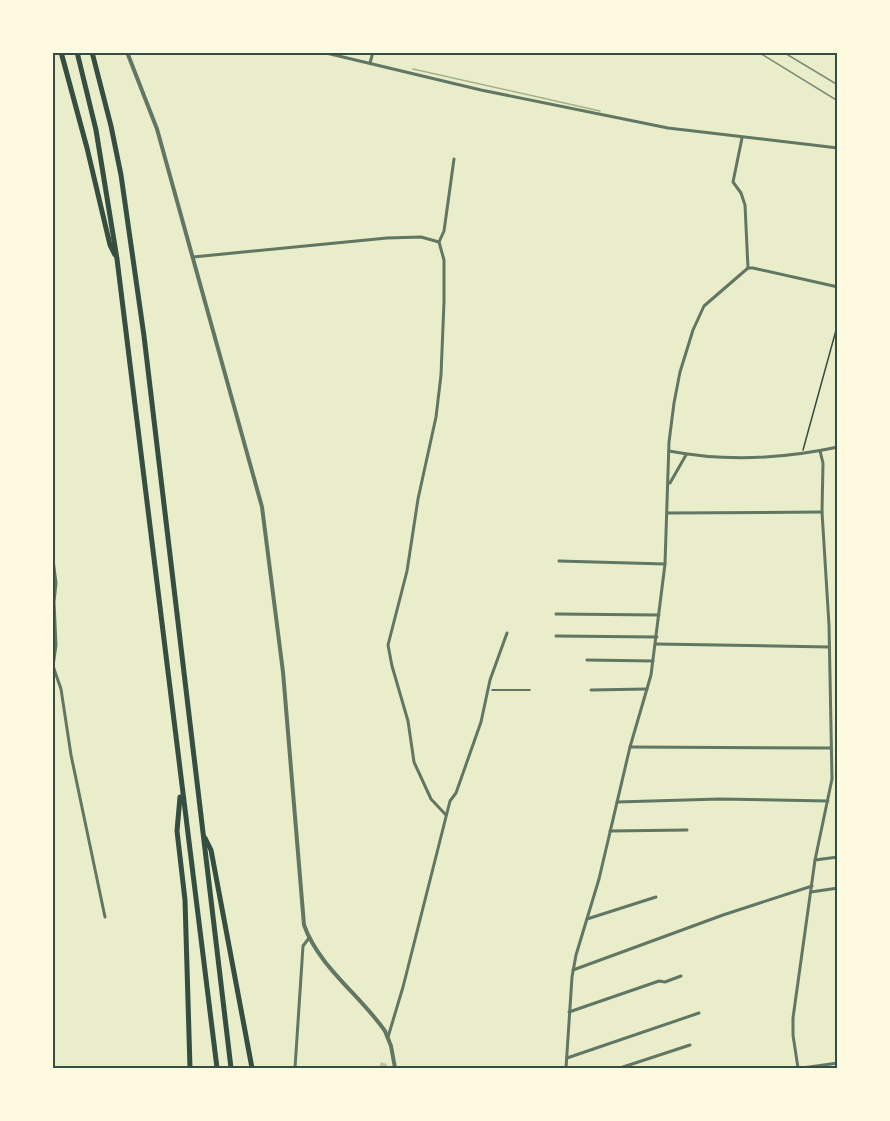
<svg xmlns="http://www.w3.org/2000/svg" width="890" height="1121" viewBox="0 0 890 1121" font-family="'Noto Sans',sans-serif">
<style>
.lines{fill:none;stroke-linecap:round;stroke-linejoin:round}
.stream{stroke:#a3b18a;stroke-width:1.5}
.building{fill:#bcc5a7}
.path{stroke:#344e41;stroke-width:1.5}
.minor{stroke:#617663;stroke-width:3}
.tertiary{stroke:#617663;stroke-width:4}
.trunk{stroke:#344e41;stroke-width:5}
.rail{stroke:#7c8e77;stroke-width:1.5}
.neatline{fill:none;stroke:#344e41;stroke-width:2}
</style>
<rect width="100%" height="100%" fill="#e9edc9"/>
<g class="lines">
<path class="stream" d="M413,69l187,42"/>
</g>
<path class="building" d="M381,1062l6,2 -1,4h-7z"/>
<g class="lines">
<g class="path">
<path d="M803,450l35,-127"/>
<path d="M492,690h38"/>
</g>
<g class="minor">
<path d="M322,52l159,38 187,38 170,20"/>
<path d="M370,63l3,-11"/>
<path d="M742,138l-9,44 8,11 4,12 3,63"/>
<path d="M193,257l194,-19 34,-1 18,5"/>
<path d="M748,268h5l85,19"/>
<path d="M669,451c57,11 113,8 169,-4"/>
<path d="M670,483l16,-28"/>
<path d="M668,513l154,-1"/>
<path d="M52,552l4,31 -2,19 2,43 -3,21 8,23 10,66 34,162"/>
<path d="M559,561l106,3"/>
<path d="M556,614l103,1"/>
<path d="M556,636l101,1"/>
<path d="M656,644l173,3"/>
<path d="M587,660l66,1"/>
<path d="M591,690l56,-1"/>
<path d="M630,747l201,1"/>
<path d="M617,802l103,-3 108,2"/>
<path d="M446,815l-15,-16 -17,-37 -6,-41 -16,-55 -4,-21 19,-74 11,-72 18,-82 5,-42 3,-73v-42l-5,-18 5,-11 10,-72"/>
<path d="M610,831l77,-1"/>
<path d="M815,860l23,-3"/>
<path d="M811,892l27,-4"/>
<path d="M587,919l69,-22"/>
<path d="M573,970l150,-55 89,-29"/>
<path d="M569,1012l90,-31 6,1 16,-6"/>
<path d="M388,1037l15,-50 47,-186 6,-8 25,-71 9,-42 17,-47"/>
<path d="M567,1058l132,-45"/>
<path d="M295,1068l8,-122 6,-8"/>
<path d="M566,1068l6,-91 4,-22 23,-76 31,-132 21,-72 14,-111 4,-122 5,-39 6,-31 13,-42 11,-24 44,-38"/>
<path d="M620,1068l70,-23"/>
<path d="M798,1068l-5,-33v-17l22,-158 17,-81 -3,-154 -7,-113 1,-49 -3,-12"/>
<path d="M802,1068l36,-5"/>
</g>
<path class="tertiary" d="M127,52l30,77 105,378 21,165 21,253c15,42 56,70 81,106l6,15 4,22"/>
<g class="trunk">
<path d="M61,52l26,96 23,97 5,10"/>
<path d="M77,52l19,78 21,129 100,809"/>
<path d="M92,52l19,74 10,49 23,161 87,732"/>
<path d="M180,797l-3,34 8,69 5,168"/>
<path d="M205,838l6,12 41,218"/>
</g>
<g class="rail">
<path d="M758,52l80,49"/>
<path d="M783,52l55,33"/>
</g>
</g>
<rect width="890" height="1121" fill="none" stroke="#fefae0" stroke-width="108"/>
<rect x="54" y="54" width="782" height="1013" class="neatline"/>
</svg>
